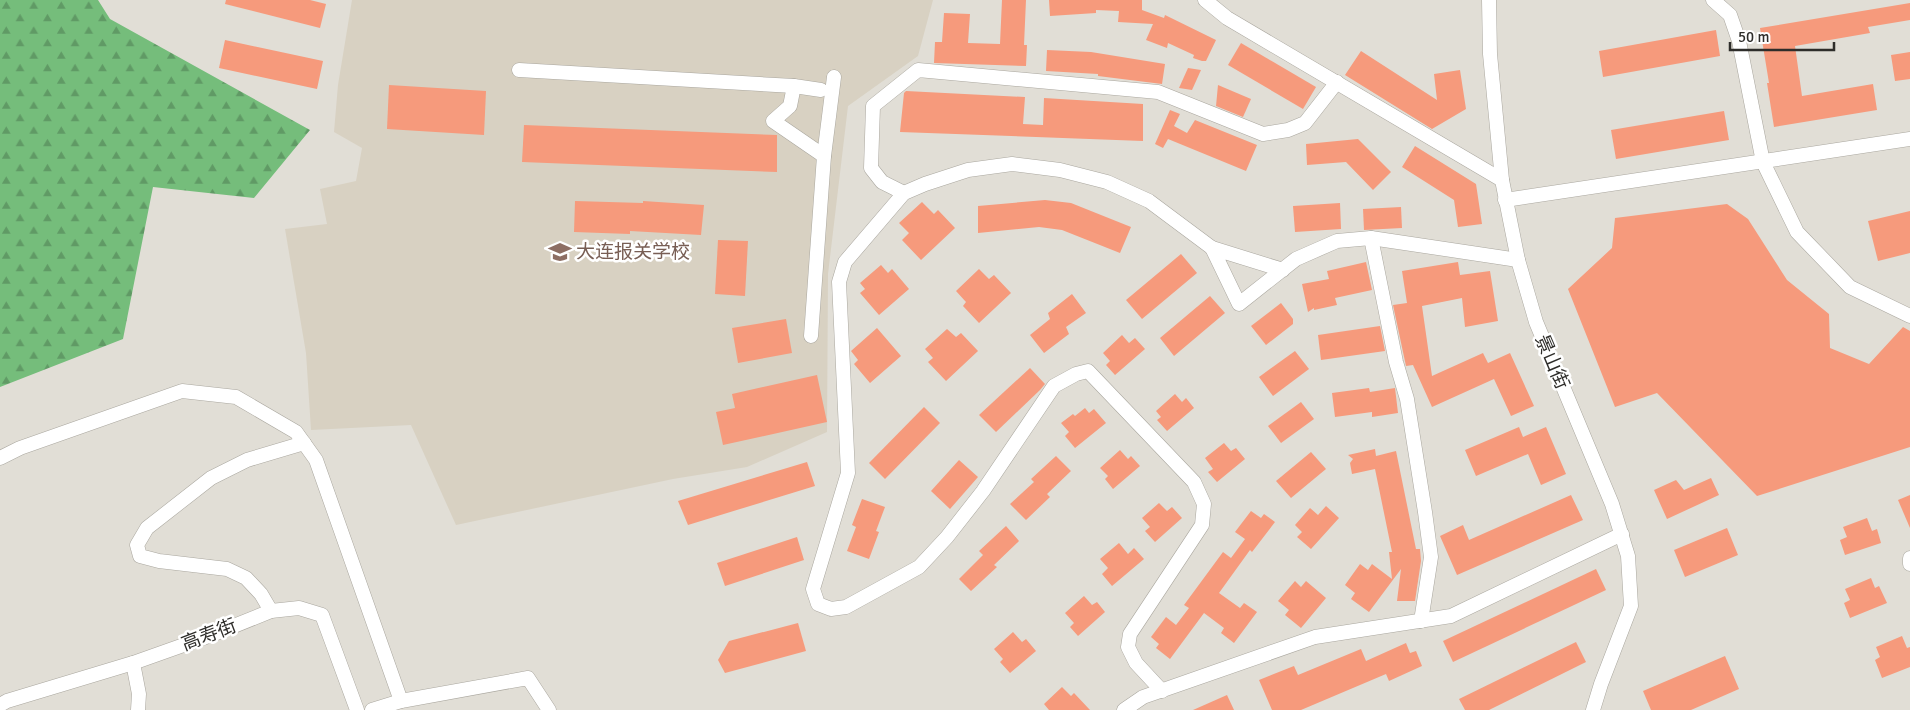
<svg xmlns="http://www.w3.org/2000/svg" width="1910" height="710" viewBox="0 0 1910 710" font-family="Signika,'Noto Sans SC',sans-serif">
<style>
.built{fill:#d8d1c2}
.forest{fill:url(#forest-firs)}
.building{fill:#f69a7c}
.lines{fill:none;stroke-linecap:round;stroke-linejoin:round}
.minor-casing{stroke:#aaa79f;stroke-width:15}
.minor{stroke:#fff;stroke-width:14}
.labels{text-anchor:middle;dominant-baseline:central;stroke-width:5;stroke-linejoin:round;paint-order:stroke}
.education-label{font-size:19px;fill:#785e54;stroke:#fff;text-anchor:start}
.street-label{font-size:19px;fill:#2e2d2a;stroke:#fff}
</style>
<defs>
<pattern id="forest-firs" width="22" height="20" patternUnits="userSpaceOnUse" patternTransform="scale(1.25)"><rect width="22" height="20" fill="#75bd7b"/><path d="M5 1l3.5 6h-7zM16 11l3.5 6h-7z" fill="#609a65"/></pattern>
</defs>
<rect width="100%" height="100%" fill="#e1ded6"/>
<path class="built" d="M352,0h581l-15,56 -70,50 -20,168 -1,158 -80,35 -74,12 -217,46 -45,-100 -100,5 -5,-77 -21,-124 42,-5 -7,-35 36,-8 6,-33 -28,-16 4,-47z"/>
<path class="forest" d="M0,0h98l12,19 200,111 -56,68 -101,-11 -30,152 -123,48z"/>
<g class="building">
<path d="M226,0h84l16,4 -6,24 -95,-24z"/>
<path d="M1002,0h24l-2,45h3l-1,21 -92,-3 1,-21h7l2,-29 26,1 -2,29 32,1z"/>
<path d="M1049,0h93v10l22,8 1,-3 51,25 -10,21h-4l-9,-3 1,-3 -26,-12 -1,5 -21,-8 7,-16 -35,-2 1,-11 -23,-1v3l-46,3z"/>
<path d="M1910,3v17l-42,7 2,6 -75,13 7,50 71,-12 4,26 -103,17 -7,-44h2l-9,-55z"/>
<path d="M1716,30l4,26 -117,21 -4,-26z"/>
<path d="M225,40l98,21 -6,28 -98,-21z"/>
<path d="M1241,43l75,44 -13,22 -75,-44z"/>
<path d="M1047,50l44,2 74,12 -3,20 -64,-8v-2l-52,-3z"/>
<path d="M1361,51l76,49 -3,-26 26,-4 6,39 -34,20 -87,-54z"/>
<path d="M1910,52v27l-15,2 -4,-26z"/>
<path d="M1188,68l13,2 -9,20 -13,-2z"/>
<path d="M389,85l97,6 -2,44 -97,-6z"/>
<path d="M1218,85l33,14 -8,18 -27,-11z"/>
<path d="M906,91l119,6 -2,27 20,1 1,-27 99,6v37l-243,-9 4,-39z"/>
<path d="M1170,110l10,4 -6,12 13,7 8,-13 62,25 -11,26 -78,-32 -5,9 -8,-4z"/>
<path d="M1724,111l5,29 -113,19 -5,-29z"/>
<path d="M524,125l253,10v37l-255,-10z"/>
<path d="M1358,139l33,33 -18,18 -27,-28 -39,3 -1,-21z"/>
<path d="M1415,146l61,38 6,40 -24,3 -4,-27 -52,-33z"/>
<path d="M1045,200l26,3 60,24 -11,26 -58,-23 -23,-3 -61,6v-27z"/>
<path d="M575,201l68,2v-2l61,4 -3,30 -71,-4v3l-56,-2z"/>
<path d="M922,202l12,12 4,-4 17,18 -34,32 -19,-20 7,-7 -10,-10z"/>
<path d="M1340,203l1,26 -46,3 -2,-26z"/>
<path d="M1727,204l21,15 39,61 42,34 1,34 39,16 34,-37 7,4v116l-153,49 -100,-103 -42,14 -47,-118 44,-41 3,-30z"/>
<path d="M1401,207l1,21 -38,2 -1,-21z"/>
<path d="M1910,211v42l-32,8 -10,-40z"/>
<path d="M718,240l30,1 -3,55 -30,-2z"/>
<path d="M1181,254l16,19 -55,46 -16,-19z"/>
<path d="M1366,262l6,28 -37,8 2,7 -23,5v-2l-6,4 -6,-28 27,-5 -2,-8z"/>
<path d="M1458,262l2,13 30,-4 8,50 -33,6 -3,-29 -40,8 10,70 51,-23 5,10 22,-10 24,53 -23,10 -17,-37 -62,28 -19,-42 -7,1 -13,-61 14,-2 -5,-32z"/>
<path d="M881,265l7,8 4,-4 17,20 -30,26 -19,-22 5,-4 -5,-6z"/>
<path d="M979,269l10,10 5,-4 17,18 -32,30 -16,-17 3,-4 -10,-11z"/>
<path d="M1072,294l14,19 -20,14 3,7 -25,19 -14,-18 20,-16 -2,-6z"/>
<path d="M1210,296l15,17 -51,43 -14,-18z"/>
<path d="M1281,303l12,16v5l-27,21 -15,-19z"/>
<path d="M786,319l6,34 -54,10 -6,-35z"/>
<path d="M1380,326l5,25 -64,9 -3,-25z"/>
<path d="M877,328l24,28 -31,27 -16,-19 4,-4 -7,-9z"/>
<path d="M947,329l9,8 5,-4 17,18 -32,30 -18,-19 5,-4 -8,-9z"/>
<path d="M1122,335l7,8 6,-5 10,11 -30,26 -9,-10 4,-4 -7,-8z"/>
<path d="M1295,351l14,18 -36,27 -14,-19z"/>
<path d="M1030,368l15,16 -5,6 -44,42 -17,-17z"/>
<path d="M817,375l10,47 -104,23 -7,-33 19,-4 -3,-14z"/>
<path d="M1369,388l1,4 25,-4 3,25 -26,4v-5l-37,5 -3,-24z"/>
<path d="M1175,394l7,8 4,-4 8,10 -27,23 -10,-11 4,-3 -5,-6z"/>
<path d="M1301,402l13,17 -33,24 -13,-17z"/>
<path d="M924,407l16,16 -55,56 -16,-16z"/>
<path d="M1085,408l4,5 5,-4 12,14 -31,25 -10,-12 4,-4 -8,-9 12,-9 2,2z"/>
<path d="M1519,427l4,10 23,-10 20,47 -25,11 -13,-31 -52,22 -11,-26z"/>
<path d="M1224,443l7,8 5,-3 9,11 -28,23 -9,-10 5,-3 -8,-11z"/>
<path d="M1375,449l1,7 20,-5 20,98h4l1,12 -6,40h-18l4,-32 -32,43 -18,-13 4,-6 -10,-8 15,-21 8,6 4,-6 20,15 -3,-27h3l-17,-83 -23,5 -2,-11 3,-4 -5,-4z"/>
<path d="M1120,450l8,9 3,-3 9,10 -27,23 -8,-10 3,-3 -8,-8z"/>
<path d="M1311,452l15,17 -35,29 -15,-17z"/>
<path d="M1056,456l15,15 -24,23 3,3 -24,23 -16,-16 24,-22 -3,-3z"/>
<path d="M959,460l19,17 -28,32 -19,-18z"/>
<path d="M807,462l8,24 -127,39 -10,-24z"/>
<path d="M1711,478l8,17 -52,24 -13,-29 22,-10 8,10z"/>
<path d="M1571,495l12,25 -126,55 -17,-39 23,-11 6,15z"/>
<path d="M1910,495v33l-12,-28z"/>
<path d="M862,499l23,8 -9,24 3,1 -10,27 -22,-8 9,-24 -4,-2z"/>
<path d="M1159,503l8,8 5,-4 10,11 -27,24 -10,-11 5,-4 -8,-9z"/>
<path d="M1326,506l13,12 -28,31 -14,-12 5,-5 -7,-7 15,-17 8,7z"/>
<path d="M1251,511l10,7 3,-4 11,8 -23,30 -2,-2 -31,43 21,15 4,-5 13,9 -23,31 -13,-10 3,-5 -20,-15 -34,46 -14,-11 3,-4 -8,-7 15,-20 10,8 13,-17 -5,-3 39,-53 8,6 14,-19 -10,-7z"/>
<path d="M1867,518l5,13 5,-2 4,14 -36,12 -5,-15 7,-3 -4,-10z"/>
<path d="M1006,526l13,15 -25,24 3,2 -26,24 -12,-12 24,-24 -4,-4z"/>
<path d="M1727,528l11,27 -53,22 -11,-27z"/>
<path d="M797,537l7,23 -79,26 -8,-23z"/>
<path d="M1119,543l9,11 6,-6 10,11 -32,27 -10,-12 6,-6 -8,-9z"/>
<path d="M1596,569l10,21 -153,72 -10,-21z"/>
<path d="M1871,578l4,10 4,-2 8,17 -37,15 -6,-15 6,-3 -5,-11z"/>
<path d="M1295,581l6,6 5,-6 20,17 -25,30 -16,-13 4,-5 -11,-9z"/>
<path d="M1084,596l8,9 5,-3 8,10 -27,24 -8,-9 4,-4 -9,-10z"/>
<path d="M798,623l8,28 -81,22 -7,-13 11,-19z"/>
<path d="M1013,632l9,10 4,-3 10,12 -26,22 -10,-11 3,-3 -9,-10z"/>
<path d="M1902,636l5,12 3,-1v20l-28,11 -7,-18 5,-3 -4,-10z"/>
<path d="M1576,642l10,20 -97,48h-24l-6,-11z"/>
<path d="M1406,643l4,10 6,-2 6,15 -33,15 -3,-7 -85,36h-29l-13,-30 35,-14 4,9 63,-26 5,12z"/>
<path d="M1725,656l14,33 -48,21h-40l-8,-19z"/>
<path d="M1062,687l9,9 3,-3 16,17h-41l-5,-6z"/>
<path d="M1227,695l7,15h-41z"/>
</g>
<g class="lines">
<defs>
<g id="minor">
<path d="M1205,0l22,18 275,162"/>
<path d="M1489,0l1,54 12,126 16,80 18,62 76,182 16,52 3,50 -30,78 -8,26"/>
<path d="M1713,0l17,15 9,26 24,121 34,70 53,55 60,29"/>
<path d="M519,70l275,16 27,4"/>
<path d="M794,86l-4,20 -17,15 51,35"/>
<path d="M904,193l-22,-11 -11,-14 2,-62 45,-36 240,22 105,42 25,-4 17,-7 32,-41"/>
<path d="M1505,200l405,-61"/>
<path d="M1371,238l25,124 11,37 18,113 6,45 -10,64"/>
<path d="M1283,270l-71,-22 27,56 57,-45 41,-18 34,-3 147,22"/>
<path d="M811,336l13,-180 10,-79"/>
<path d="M0,458l20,-10 162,-57 54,6 60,35 20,28 85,241"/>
<path d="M1910,558v6"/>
<path d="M271,611l-10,-17 -15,-16 -19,-9 -68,-8 -19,-5 -3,-11 10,-17 64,-50 36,-18 57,-17"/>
<path d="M133,663l6,31 -1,16"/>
<path d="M1162,691l-26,-28 -8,-16 2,-13 72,-109 2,-21 -10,-22 -106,-111 -12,3 -22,12 -71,105 -36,46 -28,30 -73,40 -15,2 -13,-5 -5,-15 35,-116 -9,-191 6,-20 59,-69 21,-9 43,-14 44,-6 48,6 47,12 42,19 63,47"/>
<path d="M0,705l7,-4 126,-38 76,-27 62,-25 28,-3 23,7 35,95"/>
<path d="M372,710l29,-9 127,-23 21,32"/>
<path d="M1124,710l19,-13 172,-60 136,-21 171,-82"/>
</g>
</defs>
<use href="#minor" class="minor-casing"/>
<use href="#minor" class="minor"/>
</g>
<defs>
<symbol id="school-bare" viewBox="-9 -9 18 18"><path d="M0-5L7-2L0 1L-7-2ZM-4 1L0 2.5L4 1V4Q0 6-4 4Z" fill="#8d6e63" stroke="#fff" stroke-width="2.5" paint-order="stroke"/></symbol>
</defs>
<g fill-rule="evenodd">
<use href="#school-bare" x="544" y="236" width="32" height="32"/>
</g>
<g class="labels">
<g class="education-label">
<text x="576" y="252">大连报关学校</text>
</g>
<g class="street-label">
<text transform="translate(1552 362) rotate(67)">景山街</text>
<text transform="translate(209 635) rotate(-21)">高寿街</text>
</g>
</g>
<path d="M1730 42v8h104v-8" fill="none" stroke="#2e2d2a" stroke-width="2.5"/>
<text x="1738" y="42" font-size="15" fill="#2e2d2a" stroke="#ffffff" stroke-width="4" paint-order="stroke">50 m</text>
</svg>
